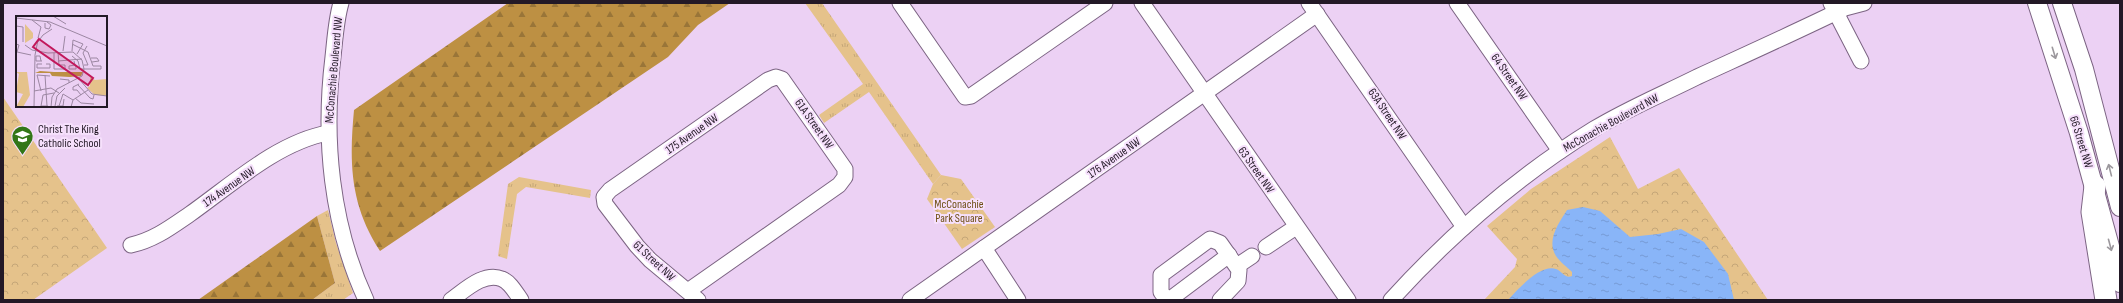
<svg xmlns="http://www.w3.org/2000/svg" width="2123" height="303" viewBox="0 0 2123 303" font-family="'Sofia Sans Condensed',sans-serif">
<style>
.grass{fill:url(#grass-tufts)}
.forest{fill:url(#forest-firs)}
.park{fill:url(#park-crowns)}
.water{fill:url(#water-ripples)}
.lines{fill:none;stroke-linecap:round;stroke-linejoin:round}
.minor-casing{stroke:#7c6483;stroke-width:17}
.major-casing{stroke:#7c6483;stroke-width:20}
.highway-casing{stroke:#7c6483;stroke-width:23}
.minor{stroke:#fff;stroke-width:15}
.major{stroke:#fff;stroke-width:18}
.highway{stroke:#fff;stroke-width:21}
.oneway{stroke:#9c989d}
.labels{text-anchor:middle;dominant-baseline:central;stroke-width:4;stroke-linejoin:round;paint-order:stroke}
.street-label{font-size:12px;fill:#231926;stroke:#f6e0fc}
.poi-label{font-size:12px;fill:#231926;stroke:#f6e0fc;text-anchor:start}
.park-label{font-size:12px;fill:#6e4f14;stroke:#f6e0fc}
.inset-road{fill:none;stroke:#9c87a2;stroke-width:1}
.view{fill:#c2185b;fill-opacity:0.15;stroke:#c2185b;stroke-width:2}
.inset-edge{fill:none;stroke:#231926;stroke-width:2}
</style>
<defs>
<pattern id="grass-tufts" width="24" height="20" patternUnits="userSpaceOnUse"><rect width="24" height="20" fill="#e5c28b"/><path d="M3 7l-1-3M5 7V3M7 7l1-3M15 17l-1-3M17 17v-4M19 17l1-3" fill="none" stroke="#c4a678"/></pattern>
<pattern id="forest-firs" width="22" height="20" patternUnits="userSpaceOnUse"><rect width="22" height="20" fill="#bd9043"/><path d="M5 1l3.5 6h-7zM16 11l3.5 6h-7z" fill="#997538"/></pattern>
<pattern id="park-crowns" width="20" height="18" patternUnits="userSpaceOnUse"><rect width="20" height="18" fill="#e5c28b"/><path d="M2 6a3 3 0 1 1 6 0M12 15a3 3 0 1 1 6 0" fill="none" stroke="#c4a678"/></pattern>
<pattern id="water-ripples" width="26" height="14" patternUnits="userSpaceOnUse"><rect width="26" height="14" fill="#89b5f8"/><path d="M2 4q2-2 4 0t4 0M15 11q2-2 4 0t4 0" fill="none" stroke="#769bd4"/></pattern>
</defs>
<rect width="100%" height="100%" fill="#ecd1f4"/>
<g class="grass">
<path d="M805,3h17l119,172 -8,9 -64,-92 -45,31 -5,-8 44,-31z"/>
<path d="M519,177l72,13 -1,8 -64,-11 -9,7 -10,65 -9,-3 10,-72z"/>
<path d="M328,210l8,33 17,50 -10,7h-31l23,-17 -18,-67z"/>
</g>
<g class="forest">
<path d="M508,3h222l-32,22 -30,32 -288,194c-30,-46 -31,-88 -26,-141z"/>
<path d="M317,216l18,67 -23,17h-114z"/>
</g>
<g class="park">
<path d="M3,97l104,151 -74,52h-30z"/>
<path d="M1610,137l28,52 41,-21 89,132h-284l31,-33 2,-8 -30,-33 44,-37z"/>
<path d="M941,175l20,4 34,48 -33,22 -35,-50 6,-15z"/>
</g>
<path class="water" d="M1583,207l17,4 30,26 28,-3 23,-5 23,13 24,32 6,26h-226c10,-11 32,-36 48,-31 6,2 9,10 16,7v-4c-5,-5 -12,-10 -16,-16 -10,-16 3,-33 11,-46z"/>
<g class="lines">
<defs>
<g id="minor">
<path d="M341,3c-5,17 -6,36 -8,54 -10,82 -2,167 33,243"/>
<path d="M900,3l65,94 6,-1 134,-93"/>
<path d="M1142,3l206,297"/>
<path d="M1309,3l155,224"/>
<path d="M1457,3l103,148"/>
<path d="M1831,3l30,58"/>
<path d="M131,245c23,-5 40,-18 59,-31 41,-29 88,-72 138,-81"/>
<path d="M1266,247l30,-20"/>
<path d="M984,248l34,52"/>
<path d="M1237,266l15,-10"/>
<path d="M688,291l151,-106 6,-8v-8l-63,-90 -6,-2 -8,3 -158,110 -6,7 1,7 32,42 13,14 48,40"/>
<path d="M451,300c13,-9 33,-29 51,-21 8,3 14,14 19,21"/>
<path d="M910,300l407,-286"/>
<path d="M1167,300l-6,-8v-17l49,-36 10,4 19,27 -1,11 -18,19"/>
<path d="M1169,300l60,-45"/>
<path d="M1391,300c60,-66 127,-124 203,-171 33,-20 69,-35 103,-52 50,-23 99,-45 148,-69l19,-5"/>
</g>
<g id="major">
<path d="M2037,3l42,130 41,150"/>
<path d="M2062,3l22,66 36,138"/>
</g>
<path id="highway" d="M2095,186l-3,26 14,88"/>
</defs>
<use href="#minor" class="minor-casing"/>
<use href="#major" class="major-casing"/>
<use href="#highway" class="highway-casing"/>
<use href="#minor" class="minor"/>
<use href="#major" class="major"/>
<use href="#highway" class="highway"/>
</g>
<defs><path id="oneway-shaft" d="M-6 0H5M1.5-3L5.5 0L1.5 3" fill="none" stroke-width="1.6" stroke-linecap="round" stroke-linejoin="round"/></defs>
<g class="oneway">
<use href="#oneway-shaft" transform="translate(2054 53) rotate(73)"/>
<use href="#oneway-shaft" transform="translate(2110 170) rotate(-104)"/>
<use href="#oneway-shaft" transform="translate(2110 245) rotate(75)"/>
</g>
<defs>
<symbol id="school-pin" viewBox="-11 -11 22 30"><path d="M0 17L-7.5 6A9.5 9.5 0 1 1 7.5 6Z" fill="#327617" stroke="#f6e0fc"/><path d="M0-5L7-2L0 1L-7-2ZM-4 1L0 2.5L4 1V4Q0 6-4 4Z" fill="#fff"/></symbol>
</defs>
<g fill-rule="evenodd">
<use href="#school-pin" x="10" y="124" width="25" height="34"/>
</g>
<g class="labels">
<g class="street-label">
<text transform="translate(334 70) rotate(-85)">McConachie Boulevard NW</text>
<text transform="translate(1509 77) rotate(55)">64 Street NW</text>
<text transform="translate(1387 114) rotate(56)">63A Street NW</text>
<text transform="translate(1611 123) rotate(-29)">McConachie Boulevard NW</text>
<text transform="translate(814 124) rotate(55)">61A Street NW</text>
<text transform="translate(692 134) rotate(-35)">175 Avenue NW</text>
<text transform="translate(2081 142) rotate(73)">66 Street NW</text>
<text transform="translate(1114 158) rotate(-35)">176 Avenue NW</text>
<text transform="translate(1256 170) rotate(55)">63 Street NW</text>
<text transform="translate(229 187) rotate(-35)">174 Avenue NW</text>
<text transform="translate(654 261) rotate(43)">61 Street NW</text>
</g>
<g class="poi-label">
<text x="38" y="129">Christ The King<tspan x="38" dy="14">Catholic School</tspan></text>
</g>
<g class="park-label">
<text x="959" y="204">McConachie<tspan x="959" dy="14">Park Square</tspan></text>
</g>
</g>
<g transform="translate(16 16)">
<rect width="91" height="91" fill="#ecd1f4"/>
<path d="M24,55l14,1h29l-2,4 -11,1 -18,-1 -2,-3h-15z" fill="#bd9043"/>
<path d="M9,8l8,9v5l-8,5zM0,56h11l3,23 -7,12h-7l7,-13 -7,-2 3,-18zM74,61l5,3 12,-1v17l-12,-1 -8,-7 3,-2z" fill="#e5c28b"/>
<path class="inset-road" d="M37,0l13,8M0,2l34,4 57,24M16,4l9,7 -3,11M29,7v5l4,1 2,-4 -4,-3M0,10l7,1v15M21,27l6,-8 9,-6M0,28l3,1 -2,7 14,3M56,28l16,8 5,14M9,29l7,5 16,3 25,-1 9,8 2,9 -2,7 -25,13 -5,8 -1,10M47,35l2,-15M56,35l1,-11 10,4 -6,10M38,37v16h11v-4h-6l-1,-13M56,40l6,5 2,8h21v-3h-8M75,42h6l2,3 -7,1M25,45l-1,-5h-4v5h6M42,45l24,-2M58,45l1,4 1,2v2h-7v-3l6,-1M26,48h-5v4h13v-4h-4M68,49h4l-5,-12 4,-7M29,59l2,31M44,63l9,1v3M63,63l13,15 15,2M63,68l-6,3v3h4l4,5M62,69l12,13 3,1 1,-4M18,75l17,-3 8,5M25,75l-4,-16 13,1M59,82l6,5 13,1M32,90h-7l2,-11 11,-2M39,90l2,-10 8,-8M41,90h6l1,-7M43,90l4,-12 10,6M18,91l1,-52 3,-15M55,91l2,-7 15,-10"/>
<path class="view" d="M23,23l54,39 -5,7 -55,-38z"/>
<rect width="91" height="91" class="inset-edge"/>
</g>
<rect width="2123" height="303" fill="none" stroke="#231926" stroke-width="8"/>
</svg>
